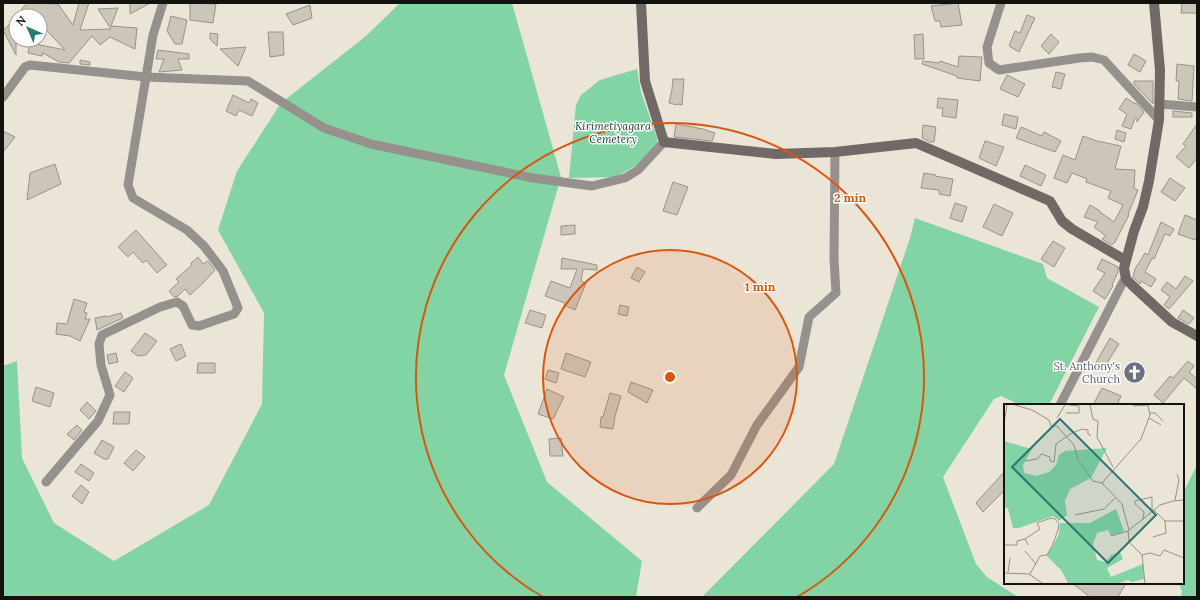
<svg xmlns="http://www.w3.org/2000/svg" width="1200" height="600" viewBox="0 0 1200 600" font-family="Lora,serif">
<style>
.green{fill:#82d4a5}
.building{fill:#ccc6ba;stroke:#989387}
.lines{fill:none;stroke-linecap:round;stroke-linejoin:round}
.street{stroke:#97918e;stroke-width:9}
.secondary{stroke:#716965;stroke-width:10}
.ring{fill:none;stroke:#dd550c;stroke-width:2}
.labels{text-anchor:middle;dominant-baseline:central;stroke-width:3;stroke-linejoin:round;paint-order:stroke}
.park-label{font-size:11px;font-style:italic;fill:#123c27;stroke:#fff}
.worship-label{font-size:11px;fill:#5b616d;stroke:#fff;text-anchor:end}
.inset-road{fill:none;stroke:#959187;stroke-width:1}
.view{fill:#2e7670;fill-opacity:0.15;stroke:#2e7670;stroke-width:2}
.inset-edge{fill:none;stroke:#14120e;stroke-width:2}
.centre{fill:#dd550c;stroke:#fff;stroke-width:2}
.ring-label{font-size:12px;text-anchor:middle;font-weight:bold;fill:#dd550c;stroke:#fff;stroke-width:3;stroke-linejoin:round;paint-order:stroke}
</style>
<rect width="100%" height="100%" fill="#ebe5d8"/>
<g class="green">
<path d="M400,3h112l49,174 -57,198 43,107 95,79 -6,36h-633v-231l14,-5 5,97 32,65 60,38 95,-56 53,-101 2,-91 -46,-83 19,-59 44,-68 85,-67z"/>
<path d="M637,69l4,23 16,46v9l-22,19 -19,11 -47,1 7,-73 5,-10 19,-15z"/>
<path d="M915,218l128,46 4,14 52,29 -50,98h-28l-20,-9 -7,3 -51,78 33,87 11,13 31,20h-316l132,-133 76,-226z"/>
<path d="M1197,465v132h-16l1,-5 -3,-9h4v-90z"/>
</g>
<g class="building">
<path d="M27,3l31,1 15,21 6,-22h10l-9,27 31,-1 -13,-20 20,-1 -7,18 26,2 -2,21 -25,-12 -10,8 -8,-9 -23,27 -10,-1 -16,-9 -1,3 -14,-3 2,-10 35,7 -25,-27v-7h-24z"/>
<path d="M130,3h20l-20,11z"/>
<path d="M190,3l26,1 -3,19 -23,-3z"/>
<path d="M958,3l4,22 -21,2 -1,-6h-5l-4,-15z"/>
<path d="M1182,3h15v10h-16z"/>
<path d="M310,5l2,13 -19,7 -7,-11z"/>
<path d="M1027,15l8,3 -16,34 -10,-6 6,-15 5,2z"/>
<path d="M171,16l16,4 -5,24h-7l-8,-13z"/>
<path d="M16,17v38l-13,-25 4,-3z"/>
<path d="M268,32h15l1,23 -14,2z"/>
<path d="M210,33l8,1 -1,12 -7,-7z"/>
<path d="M923,34l1,25h-9l-1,-24z"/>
<path d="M1051,34l8,8 -10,12 -8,-8z"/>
<path d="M246,47l-8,19 -18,-17z"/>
<path d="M158,50l31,4v5h-11l4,11 -23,2 5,-13h-8z"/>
<path d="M1134,54l12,7 -6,11 -12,-7z"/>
<path d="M959,56l23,1 -2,24 -23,-3v-2l-35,-12 1,-3 16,2 1,-2 18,6z"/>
<path d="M80,60l10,2v3l-10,-1z"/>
<path d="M1177,64l17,2 -2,35 -14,-2 1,-18h-3z"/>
<path d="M1056,72l9,2 -4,15 -9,-2z"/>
<path d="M1007,75l18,9 -7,13 -18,-8z"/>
<path d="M673,79h11l-2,26 -4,-1 -1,1 -8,-2 3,-14z"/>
<path d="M1134,81h19v23l-19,-20z"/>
<path d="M233,95l16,8 2,-4 7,4 -6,13 -13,-6 -3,6 -10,-5z"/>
<path d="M938,98l20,2 -2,18 -14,-2 1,-8h-6z"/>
<path d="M1126,98l10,6v-1l8,9 -7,10v-3l-2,-1 -4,11 -9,-3 5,-12 -8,-5z"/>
<path d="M1173,111l19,2v4h-19z"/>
<path d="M1004,114l14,3 -2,12 -14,-4z"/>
<path d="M676,124l27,5 12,4 -3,8 -38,-4z"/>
<path d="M1197,124v34l-8,10 -13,-11 10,-11 -3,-2z"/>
<path d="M923,125l13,2 -2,15h-4l-8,-4z"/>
<path d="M1021,127l21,9 2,-4 17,9 -6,11 -39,-14z"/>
<path d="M1117,130l9,3 -2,9 -9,-3z"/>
<path d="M3,131l12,6 -12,15z"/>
<path d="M1083,136l14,5 24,5 -6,23 20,1 -1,18 4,2 -10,24 1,1 -14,27 -3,3 -10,-6 4,-3 -12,-9 4,-5 -14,-5 6,-12 10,6v1l14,10 9,-17 -15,-7 3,-7 -25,-9 1,-3 -15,-6 -5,10 -13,-5 9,-23 12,5z"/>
<path d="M985,141l19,6 -8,19 -17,-8z"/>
<path d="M55,164l6,20 -34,16 3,-27z"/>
<path d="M1025,165l21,10 -5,11 -21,-10z"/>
<path d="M924,173l12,2 -1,1 18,3 -3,17 -11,-2v-4l-18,-2z"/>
<path d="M1170,178l15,10 -10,13 -14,-9z"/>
<path d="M673,182l15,5 -11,28 -14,-4z"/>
<path d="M955,203l12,4 -5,15 -12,-4z"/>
<path d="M994,204l19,9 -11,23 -19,-9z"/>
<path d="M1185,215l12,5v16l-2,4 -17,-6z"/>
<path d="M1161,222l13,7 -4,7 -5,-2 -11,25 -2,-1 -7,14 11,7 -5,8 -10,-6 -1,3 -7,-7 2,-8 10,-16 3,2z"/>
<path d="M575,225v9l-14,1v-9z"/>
<path d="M136,230l31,35 -10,8 -11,-13 -3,3 -10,-11 -5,5 -10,-10z"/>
<path d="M1053,241l12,7 -11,19 -13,-8z"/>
<path d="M198,257l5,7 5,-3 7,9 -10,11 -15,14 -5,-6 -7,7 -4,1 -5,-6 10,-9 -3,-3 16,-14 -1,-2z"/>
<path d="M562,258l35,7v5l-14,-1 -2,12 5,2 -11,27 -11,-5 1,-2 -20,-7 6,-15 19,7 7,-19h-16z"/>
<path d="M1102,259l16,8v5l-6,13 1,1 -8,13 -12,-8 12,-18 -8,-4z"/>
<path d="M637,267l8,5 -6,10 -8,-4z"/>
<path d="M1185,276l8,5 -24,28 -5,-4 6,-8 -9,-7 6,-8 9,7z"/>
<path d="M74,299l13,4 -3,9 3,1 -2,6h5l-10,22 -10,-5 -14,-2 1,-11 10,1z"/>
<path d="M620,305l9,2 -2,9 -9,-2z"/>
<path d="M530,310l16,5 -4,13 -17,-5z"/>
<path d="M1183,310l11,8 -5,6 -11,-6z"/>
<path d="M121,313l2,5 -26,12 -2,-12 11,-2 1,1z"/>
<path d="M145,333l12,8 -11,14 -8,1 -7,-5z"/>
<path d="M1110,338l9,6 -17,27 -8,-5z"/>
<path d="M181,344l5,12 -10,5 -6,-12z"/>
<path d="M116,353l2,9 -9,2 -2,-9z"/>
<path d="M566,353l25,9 -6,15 -24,-8z"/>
<path d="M1188,361l6,5 -5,6 8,7v10l-13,-11 -21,25 -9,-8 16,-19 3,2z"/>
<path d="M198,363h17v10h-18z"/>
<path d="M548,370l11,3 -3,10 -11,-4z"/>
<path d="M125,372l8,6 -9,14 -9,-6z"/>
<path d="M631,382l22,8 -6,13 -19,-11z"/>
<path d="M36,387l18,6 -4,14 -18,-6z"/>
<path d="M1102,388l19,8 -4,9h-24z"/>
<path d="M547,389l17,8 -11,22 -15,-5z"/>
<path d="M610,393l11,3 -6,20 -2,13 -13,-2 1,-10h2z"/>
<path d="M87,402l9,9 -7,8 -9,-9z"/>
<path d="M114,412h16l-1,12h-16z"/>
<path d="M77,425l5,5 -8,10 -7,-6z"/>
<path d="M561,438l2,18h-13l-1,-17z"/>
<path d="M102,440l12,7 -6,12h-4l-10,-6z"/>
<path d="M136,450l9,7 -12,14 -9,-8z"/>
<path d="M81,464l13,9 -5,8 -14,-9z"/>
<path d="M1005,471v19l-22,22 -7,-9z"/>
<path d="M81,485l8,7 -7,12 -10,-8z"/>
<path d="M1072,583h54l-8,14h-28z"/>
</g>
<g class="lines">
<g class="street">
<path d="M1001,3l-14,44 2,16 10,7 80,-12 13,-1 12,3 55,60"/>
<path d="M3,97l22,-30 5,-2 116,12 102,4 76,47 47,16 162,34 59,8 33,-8 13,-8 26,-28"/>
<path d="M1160,104l37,3"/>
<path d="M1060,405l63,-123 3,-3"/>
<path d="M46,482l52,-61 12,-26 -9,-30 -2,-21 3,-9 58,-28 17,-5 6,4 9,19 7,1 35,-12 4,-6 -15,-37 -19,-25 -17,-16 -54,-32 -5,-13 25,-150 10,-32"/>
<path d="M697,508l34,-33 26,-50 42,-58 10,-50 27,-24 -2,-34 1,-107"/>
</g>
<g class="secondary">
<path d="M641,3l4,78 19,61 112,12 59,-2 81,-9 134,58 12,20 10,8 53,31"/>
<path d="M1154,3l6,67 -1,50 -10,61 -6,26 -9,24 -10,37 2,11 8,8 38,35 25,14"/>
</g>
</g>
<circle cx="670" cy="377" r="127" fill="#dd550c" fill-opacity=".12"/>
<g class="ring">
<circle cx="670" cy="377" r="127"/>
<path d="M543 597A254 254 0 1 1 797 597"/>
</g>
<defs>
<symbol id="church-disc" viewBox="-11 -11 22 22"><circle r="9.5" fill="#6b7280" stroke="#fff"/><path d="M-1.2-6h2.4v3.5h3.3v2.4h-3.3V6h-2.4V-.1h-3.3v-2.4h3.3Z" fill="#fff"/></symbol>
</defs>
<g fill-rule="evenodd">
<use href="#church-disc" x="1122" y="360" width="25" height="25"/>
</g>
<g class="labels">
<g class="park-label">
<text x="613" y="126">Kirimetiyagara<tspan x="613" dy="13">Cemetery</tspan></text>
</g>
<g class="worship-label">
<text x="1120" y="366">St. Anthony's<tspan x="1120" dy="13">Church</tspan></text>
</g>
</g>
<g transform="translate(1004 404)">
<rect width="180" height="180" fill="#ebe5d8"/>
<path d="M0,37l28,8 -9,16 1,8 12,3 13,-4 7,-7 3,-10 6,-4 42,-3 -16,30 -21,11 -5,12 2,14 -8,6 -6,-5 -34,12h-6l-5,-19 -4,-3zM112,105l8,22 -13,5 -3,-6 -11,3 -4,11 4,16 9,2 5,-7 9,-3 3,7 -16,9 4,9 32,-13 1,15 -12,3 -4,-2 -9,3h-51l-7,-13 -14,-14 12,-22 1,-11h30z" fill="#82d4a5"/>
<path class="inset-road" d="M11,1l17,5 17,10 2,6h6l17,19 4,15 15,21 9,2M86,1l3,14 5,2 -1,16 16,30M129,2l15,-1M62,9h13v-7l-10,-1M146,9h5l8,8M53,14l8,-13M145,14l12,7M0,19l3,-18M21,57l12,-2 4,-5 9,3v4l4,1 2,-18 14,-10 12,-5 6,1v4l3,2M171,96l4,-20 -2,-6M71,111l29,-6 11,-11M139,116l1,-8 -9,-8v-3l17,-4v14M161,117h19M125,126l-7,-26 -20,-21 39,-44 9,-24 -2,-10M107,132l17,-5M149,133l13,-4 -1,-12 -11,-11M0,141h13v-4l8,-2M24,141l-3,-6 15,-10 -3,-6 14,-5 4,1 4,5 -1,6 -6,16 -5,9 -7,1 -10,18M21,147l11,13M138,151l8,-2 10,3 4,-6 20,8M4,168l2,-14M0,169l25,1 13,9M141,179l-3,-28 -13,-13 -1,-11 32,-26 13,-4 11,-1"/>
<path class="view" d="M56,15l96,96 -48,48 -96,-96z"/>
<rect width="180" height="180" class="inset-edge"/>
</g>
<circle cx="670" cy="377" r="6" class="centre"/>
<g class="ring-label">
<text x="850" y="202">2 min</text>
<text x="760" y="291">1 min</text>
</g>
<rect width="1200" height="600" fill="none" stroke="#14120e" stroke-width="8"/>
<g transform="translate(28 28) rotate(315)"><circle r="19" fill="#ffffff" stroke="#a1a09f"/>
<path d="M0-3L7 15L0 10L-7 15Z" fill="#2e7670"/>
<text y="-6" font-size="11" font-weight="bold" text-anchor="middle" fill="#14120e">N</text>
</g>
</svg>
